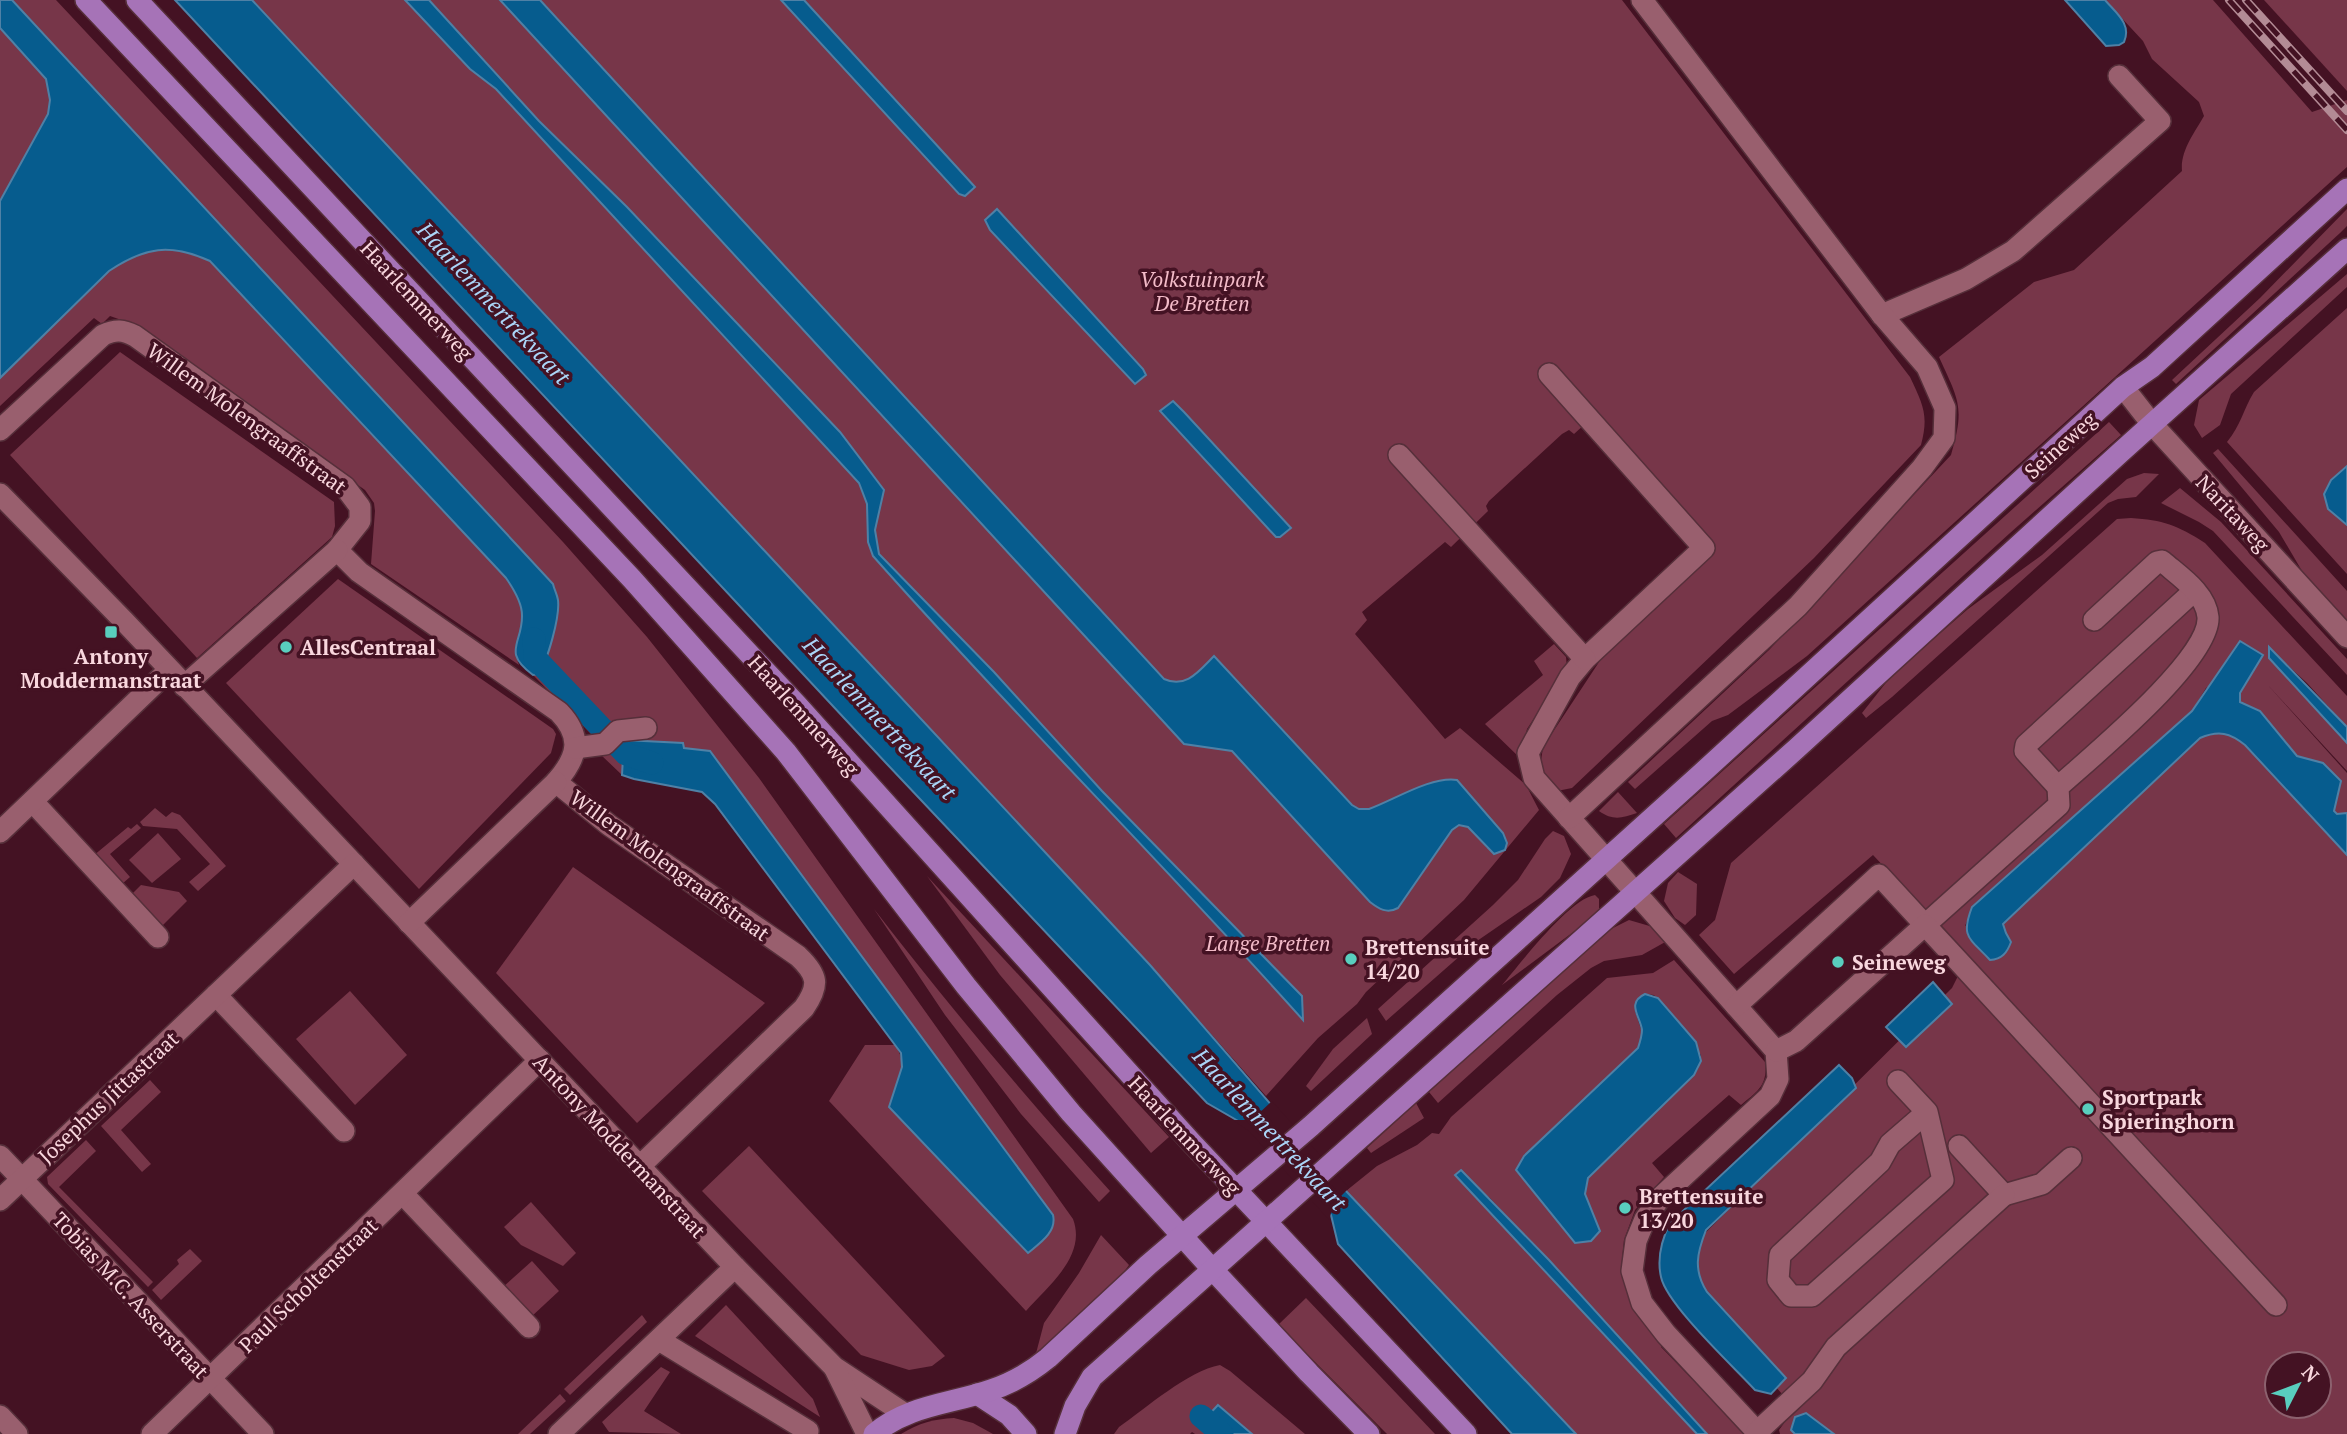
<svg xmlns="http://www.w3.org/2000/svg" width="2347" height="1434" viewBox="0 0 2347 1434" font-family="'PT Serif',serif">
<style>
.green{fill:#773649;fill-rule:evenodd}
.water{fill:#065c8e;stroke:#4f81a6;stroke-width:2}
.pier{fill:#441223}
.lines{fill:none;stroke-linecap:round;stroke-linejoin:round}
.canal{stroke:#065c8e;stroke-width:23}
.minor-casing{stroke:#562f3a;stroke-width:24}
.major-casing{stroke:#562f3a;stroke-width:24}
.minor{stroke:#995f6e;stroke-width:21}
.major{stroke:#a673b7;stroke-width:21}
.rail-casing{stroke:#b38b95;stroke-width:8}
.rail{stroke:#441223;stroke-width:5;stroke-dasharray:16;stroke-linecap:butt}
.poi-dot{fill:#59cebe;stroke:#441223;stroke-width:2.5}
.labels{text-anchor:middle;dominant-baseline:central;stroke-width:7;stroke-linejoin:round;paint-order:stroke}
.park-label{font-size:21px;font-style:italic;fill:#f3bbc8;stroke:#441223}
.street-label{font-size:21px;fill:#f9d7de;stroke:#441223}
.poi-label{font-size:21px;font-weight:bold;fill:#f9d7de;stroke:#441223;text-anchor:start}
.water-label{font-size:23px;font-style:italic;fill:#aad5f8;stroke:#441223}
</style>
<rect width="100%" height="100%" fill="#441223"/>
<g class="green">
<path d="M12,0h44l507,542 84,95 112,141 314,441c14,37 -25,67 -47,92l-197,-210 36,-56h30c15,21 1,40 -6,62l139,146 14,-12 11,-26 -343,-464 -26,-3 -1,-5 -59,-3 -2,35 -22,-21 -3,-14 -64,-65c8,-2 10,-10 13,-17l7,-74z"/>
<path d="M252,0h248l684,744 48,6 138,152 28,6 54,-78 7,-6 9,2 19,22 16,-15 -118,-29c-13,4 -21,8 -33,1l-137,-148c-16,14 -29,32 -51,22l-624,-679h1082l288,377c13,28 19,38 11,68l-107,113 -242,230 -15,3 -17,-23 3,-21 58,-88 113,-106 -101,-118 -28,-11 -11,10 -5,-4 -7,4 -73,67 -3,5 2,5 -37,36 -6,-5 -83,70 5,8 -12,14 90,105 15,-11 66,57 13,25 -75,90 -98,92 -9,12 -39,34 -52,58 -116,-131z"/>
<path d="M2105,0h108l99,112 35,-12v67l-540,489 -79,59 -16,6 -77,68 -7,-7 141,-132 182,-195c14,-48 8,-54 -12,-98l95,-75 40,-12 108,-99c-2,-20 13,-39 22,-55l-5,-14 -47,-43 -9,-18z"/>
<path d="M2264,0h83v91z"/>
<path d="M0,28l46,51 4,21 -2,14 -48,87z"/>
<path d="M2347,209v17l-7,7 -164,151 -4,-4 88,-82z"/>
<path d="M173,249l22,5 15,7 296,317c7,10 16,24 16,37 1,18 -10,31 -3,50l-148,-101 4,-53 -1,-8 -9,-13 -238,-168 -17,-6 -8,8 -8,-6 -94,88v-28l109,-107c21,-14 39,-21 64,-22z"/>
<path d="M2347,274v13l-116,107 -11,31 -18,13 -8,-13 5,-25z"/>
<path d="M2347,308v158l-16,14 -3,29 19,16v49l-120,-132c14,-17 16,-32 27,-50z"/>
<path d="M120,352l214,150 1,24 -3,11 -135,121 -187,-203z"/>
<path d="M2109,422l12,13 -111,98 -334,305 -12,-14z"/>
<path d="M2218,449l129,142v30l-45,-50 -23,-39 -66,-79z"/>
<path d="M2144,473l15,1 -23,23 -18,2 -10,4 -216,194 -26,21 -4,-5 30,-38 76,-66 74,-54 85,-76z"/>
<path d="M2180,488l41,34 126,137v16l-134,-144 -14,-9 -38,-19z"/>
<path d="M2131,518c32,2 46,7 74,25l142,153v31l-40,-44 -38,-35 78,95v28l-81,-88 81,90v40l-11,1 -2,-3 7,-30 -18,-18 -26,-7 -37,-45 -20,-9v-8l22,-39 -56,33 -14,23 -219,196 -8,19 238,-203 35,3 109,118v590h-529l-23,-17 -4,12 4,5h-15l-1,-4 16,-22 -109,-119 -2,-35 268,-266 16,-32 -95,-101 -139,119 -35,-39 16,-15 16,-57 386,-344zM2277,1364h42v42h-42z"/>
<path d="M338,579l215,150 3,5 -5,19 -132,136 -193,-206z"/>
<path d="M1554,644l12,13 1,11 -40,61 -7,29 -35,-34 58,-49 -9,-14z"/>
<path d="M1618,792l19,21c-15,5 -24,8 -38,-2z"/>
<path d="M155,808l11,9 6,-5 8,3 46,51 -28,25 -9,-9 21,-18 -33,-35 -34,-3 -3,-4z"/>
<path d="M137,824l4,4 -31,26 20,23 -8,7 -29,-28 35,-29 3,2z"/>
<path d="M1553,831l11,5 7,18 -11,24 -19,19 -64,44 -91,80 -8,-12 115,-104 25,-25 27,-41z"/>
<path d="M158,833l23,26 -29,24 -23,-23z"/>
<path d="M573,867l192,136 -128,120 -141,-150z"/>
<path d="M1678,872l19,12 -1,31 -11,10 -10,-7 -11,-17 4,-18z"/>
<path d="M927,876l242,261 -18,16 -151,-178z"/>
<path d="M141,885l38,7 8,9 -26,26 -30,-32z"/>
<path d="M1595,895l4,4v10l-15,15 -82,61c18,-21 67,-86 93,-90z"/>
<path d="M874,909c75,97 154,191 236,282l-11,11 -78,-88 -76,-99z"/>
<path d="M1629,920l24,7 14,14 -25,14 -38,6 -13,7 -34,27 -119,108 -9,-11 176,-160z"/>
<path d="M1674,960l91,102c3,23 -7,29 -24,43l-12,-10 -77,68 12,14 -29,33 -11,30 -3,29 10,33 33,39 -3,6 31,32 6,-2 52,57h-43l-217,-236 -34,-24 241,260h-121l-230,-243 31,-25 40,-21 15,-12 7,1 12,-17 156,-139 46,-5zM1645,994l9,1 47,60 -3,14 -4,6 -106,103 -3,16 15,37 -9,10 -16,2 -59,-73 8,-14 114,-108 4,-16 -7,-21z"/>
<path d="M350,991l57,64 -52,50 -59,-66z"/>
<path d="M1367,1018l5,16 -61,57 -5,-5 27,-37z"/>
<path d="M150,1080l11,12 -40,38 30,34 -9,8 -41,-46z"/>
<path d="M1416,1103l8,15 -53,35 -4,-5z"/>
<path d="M86,1140l10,11 -37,36 94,95 -5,5 -100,-103 -1,-7z"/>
<path d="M749,1146l196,210 -13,10 -23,4 -48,-15 -159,-164z"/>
<path d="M531,1202l45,51 -13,13 -42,-21 -17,-18z"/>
<path d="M1101,1235l28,30 -13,18 -82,78 10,-38 35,-50z"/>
<path d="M190,1249l12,12 -41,39 -9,-10 27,-26 -2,-4z"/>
<path d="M532,1261l27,30 -28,26 -28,-30z"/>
<path d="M1306,1298l129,136h-48l-109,-109z"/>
<path d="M726,1305l87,94 7,18 -125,-81z"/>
<path d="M642,1315l5,7 -77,73 -6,-6z"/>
<path d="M1220,1365l10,6 75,63h-53l-34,-29 -15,16 16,13h-24l-3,-2 -2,2h-76l5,-7c27,-19 69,-56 101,-62z"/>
<path d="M661,1367l9,5 -26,39 37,23 -72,-2 -7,-10z"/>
<path d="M560,1394l6,7 -36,33h-12z"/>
<path d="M954,1418l19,5 20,11h-92c18,-11 33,-15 53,-16z"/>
</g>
<g class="water">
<path d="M0,0h12l541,584c1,5 4,10 5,16 2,16 -10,61 -20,74l-5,1c-32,-23 -10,-32 -11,-60 0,-13 -9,-27 -16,-37l-296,-317c-40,-18 -65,-14 -101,10l-109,107v-177l48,-87 2,-14 -4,-21 -46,-51z"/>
<path d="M175,0h77l898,965 196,226 230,243h-64l-174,-190 -7,-29 -79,-86 -45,-26 -321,-340z"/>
<path d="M405,0h24l110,121 88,86 213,225 44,58 -9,40 4,24 115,118 108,119 200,205 1,24c-140,-157 -290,-306 -430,-464l-5,-14 -1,-38 -8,-21 -363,-394 -26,-20z"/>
<path d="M500,0h40l624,679c22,10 35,-8 50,-23l138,149 7,4h10c25,-9 62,-33 88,-29l46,53 4,10 -2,7 -11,4 -26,-27 -9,-2 -7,5 -54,78c-11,6 -19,1 -28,-6l-138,-151 -48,-7z"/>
<path d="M781,0h23l171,187 -10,9 -6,-2z"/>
<path d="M2065,0h40c11,13 27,24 19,42l-5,3 -13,1z"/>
<path d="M997,209l146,160 3,6 -11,9 -145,-154 -5,-10z"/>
<path d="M1173,401l11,11 107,116 -11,9h-4l-116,-126z"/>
<path d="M2347,466v59l-19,-16 -4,-15 7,-14z"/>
<path d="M2240,641l23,14 -23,38v9l20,9 37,45 26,7 18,18 -7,30 3,3 10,-1v42l-102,-110c-15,-12 -26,-15 -45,-7l-197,186 3,9 5,9c-4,11 -9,17 -21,18 -20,-22 -30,-22 -18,-53l220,-196z"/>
<path d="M2269,647l78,80v16l-78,-85z"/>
<path d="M624,740l59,3 1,5 26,3 343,464c4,17 -13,28 -25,38l-139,-146 13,-40 -1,-14 -186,-249 -13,-12 -68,-13 -12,-4z"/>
<path d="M1933,982l19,22 -46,43 -20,-20z"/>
<path d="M1645,994l13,4 38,44 5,19 -7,14 -106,103 -3,16 15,37 -9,10 -16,2 -59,-73 8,-14 114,-108c2,-6 4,-12 4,-18 -2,-14 -16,-27 3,-36z"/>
<path d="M1839,1065l13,13 4,10 -150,142c-9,23 -13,40 1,62l79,86 -15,16 -16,-4c-22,-24 -88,-85 -94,-113 -4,-18 1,-38 9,-54z"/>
<path d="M1461,1170l88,90 158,174h-10l-242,-259z"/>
<path d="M1218,1405l34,29h-33l-16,-13z"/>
<path d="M1806,1413l28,21h-39l-4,-4 4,-13z"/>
</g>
<path class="pier" d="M1272,1101l77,87 -15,15 -5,17 -79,-88 -17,-12h11l11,-3z"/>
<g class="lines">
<g class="canal">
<path d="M534,639l1,19 91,96 26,9"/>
<path d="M1201,1416l21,18"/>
</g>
<defs>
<g id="minor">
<path d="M1882,315l84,-36 47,-28 147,-130 -41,-45"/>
<path d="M1549,374l155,174 -119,111 -15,18 -42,76 6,25 242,273 2,28 -8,17 -110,102 -15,21 -9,22 -4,30 10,32 24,31 93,100"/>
<path d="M2123,387l29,37 195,213"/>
<path d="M0,430l103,-95c13,-6 20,-5 32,1l210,151 15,20v14l-23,29 22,22 200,140c24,25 19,45 -3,70l53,43 189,131c20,19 22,29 6,52l-164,158"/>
<path d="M1399,455l186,204"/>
<path d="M0,494l124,127 611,646 99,100 71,47"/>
<path d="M184,686l153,-136"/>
<path d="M575,748l30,-4 13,-13 28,-3"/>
<path d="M2058,787l-33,-36 1,-6 168,-154"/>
<path d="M33,802l125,135"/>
<path d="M1569,818l229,-212 124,-138 22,-30 1,-30 -18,-41 -45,-52 -240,-315"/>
<path d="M0,832l169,-162"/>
<path d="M409,923l147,-141"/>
<path d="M216,995l128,136"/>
<path d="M1736,1006l143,-131 46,50 134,-120 -1,-18c32,-29 153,-128 150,-170 -2,-24 -29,-41 -46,-56l-5,1 -63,58"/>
<path d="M1776,1051l20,-10 129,-116 351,380"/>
<path d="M1898,1081l29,31 16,68 -131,116h-21l-13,-16 2,-25 100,-93 10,-18 37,-32"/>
<path d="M1959,1146l45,49 38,-11 29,-26"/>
<path d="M0,1156l263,278"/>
<path d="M403,1194l126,133"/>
<path d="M0,1200l354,-336"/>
<path d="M659,1340l149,91"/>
<path d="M835,1369l32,65"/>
<path d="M0,1416l17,18"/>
<path d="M1757,1432l55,-51 24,-34 168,-152"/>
<path d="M152,1434l388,-374"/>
<path d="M559,1434l176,-167"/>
</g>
<g id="major">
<path d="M86,0l546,579 154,173 180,234 105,127 141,156 97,104 60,61"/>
<path d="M137,0l660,705 394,437 275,292"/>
<path d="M977,1394l32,21 17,19"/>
<path d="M874,1434c34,-29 77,-30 117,-44 21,-7 40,-18 57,-32l100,-93 163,-139 392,-354 420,-385 29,-20 195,-178"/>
<path d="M1065,1434l10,-28 17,-29 704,-628 326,-298 225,-202"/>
</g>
</defs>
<use href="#minor" class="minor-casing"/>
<use href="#major" class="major-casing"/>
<use href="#minor" class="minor"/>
<use href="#major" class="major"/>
<defs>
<g id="rail">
<path d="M2229,0l118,130"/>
<path d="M2246,0l101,111"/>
</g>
</defs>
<use href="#rail" class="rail-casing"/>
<use href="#rail" class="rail"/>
</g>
<g class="poi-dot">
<rect x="104" y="625" width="14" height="14" rx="3.5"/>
<circle cx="286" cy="647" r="7"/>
<circle cx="1351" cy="959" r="7"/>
<circle cx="1838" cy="962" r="7"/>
<circle cx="2088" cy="1109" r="7"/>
<circle cx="1625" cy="1208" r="7"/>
</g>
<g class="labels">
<g class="park-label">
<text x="1202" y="279">Volkstuinpark<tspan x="1202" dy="24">De Bretten</tspan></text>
<text x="1268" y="943">Lange Bretten</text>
</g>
<g class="street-label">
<text transform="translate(417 300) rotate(47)">Haarlemmerweg</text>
<text transform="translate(247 418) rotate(36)">Willem Molengraaffstraat</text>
<text transform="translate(2060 445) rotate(-42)">Seineweg</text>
<text transform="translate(2233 513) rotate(47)">Naritaweg</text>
<text transform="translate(804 715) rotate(48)">Haarlemmerweg</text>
<text transform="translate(670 865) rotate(36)">Willem Molengraaffstraat</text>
<text transform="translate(108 1097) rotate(-43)">Josephus Jittastraat</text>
<text transform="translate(1185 1135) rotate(47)">Haarlemmerweg</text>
<text transform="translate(620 1146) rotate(47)">Antony Moddermanstraat</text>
<text transform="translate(308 1285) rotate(-44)">Paul Scholtenstraat</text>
<text transform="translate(131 1295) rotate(47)">Tobias M.C. Asserstraat</text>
</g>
<g class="poi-label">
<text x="300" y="647">AllesCentraal</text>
<text x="111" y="656" text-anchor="middle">Antony<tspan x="111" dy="24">Moddermanstraat</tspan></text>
<text x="1365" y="947">Brettensuite<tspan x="1365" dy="24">14/20</tspan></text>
<text x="1852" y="962">Seineweg</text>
<text x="2102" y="1097">Sportpark<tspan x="2102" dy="24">Spieringhorn</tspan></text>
<text x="1639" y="1196">Brettensuite<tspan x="1639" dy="24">13/20</tspan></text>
</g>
<g class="water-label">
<text transform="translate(494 303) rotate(47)">Haarlemmertrekvaart</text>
<text transform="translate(880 718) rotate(47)">Haarlemmertrekvaart</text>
<text transform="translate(1270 1129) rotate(47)">Haarlemmertrekvaart</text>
</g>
</g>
<g transform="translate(2298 1385) rotate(48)"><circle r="33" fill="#441223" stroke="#8c616e" stroke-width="2"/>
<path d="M0-5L12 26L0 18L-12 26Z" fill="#59cebe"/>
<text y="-10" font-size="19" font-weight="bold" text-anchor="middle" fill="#f9d7de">N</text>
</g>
</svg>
